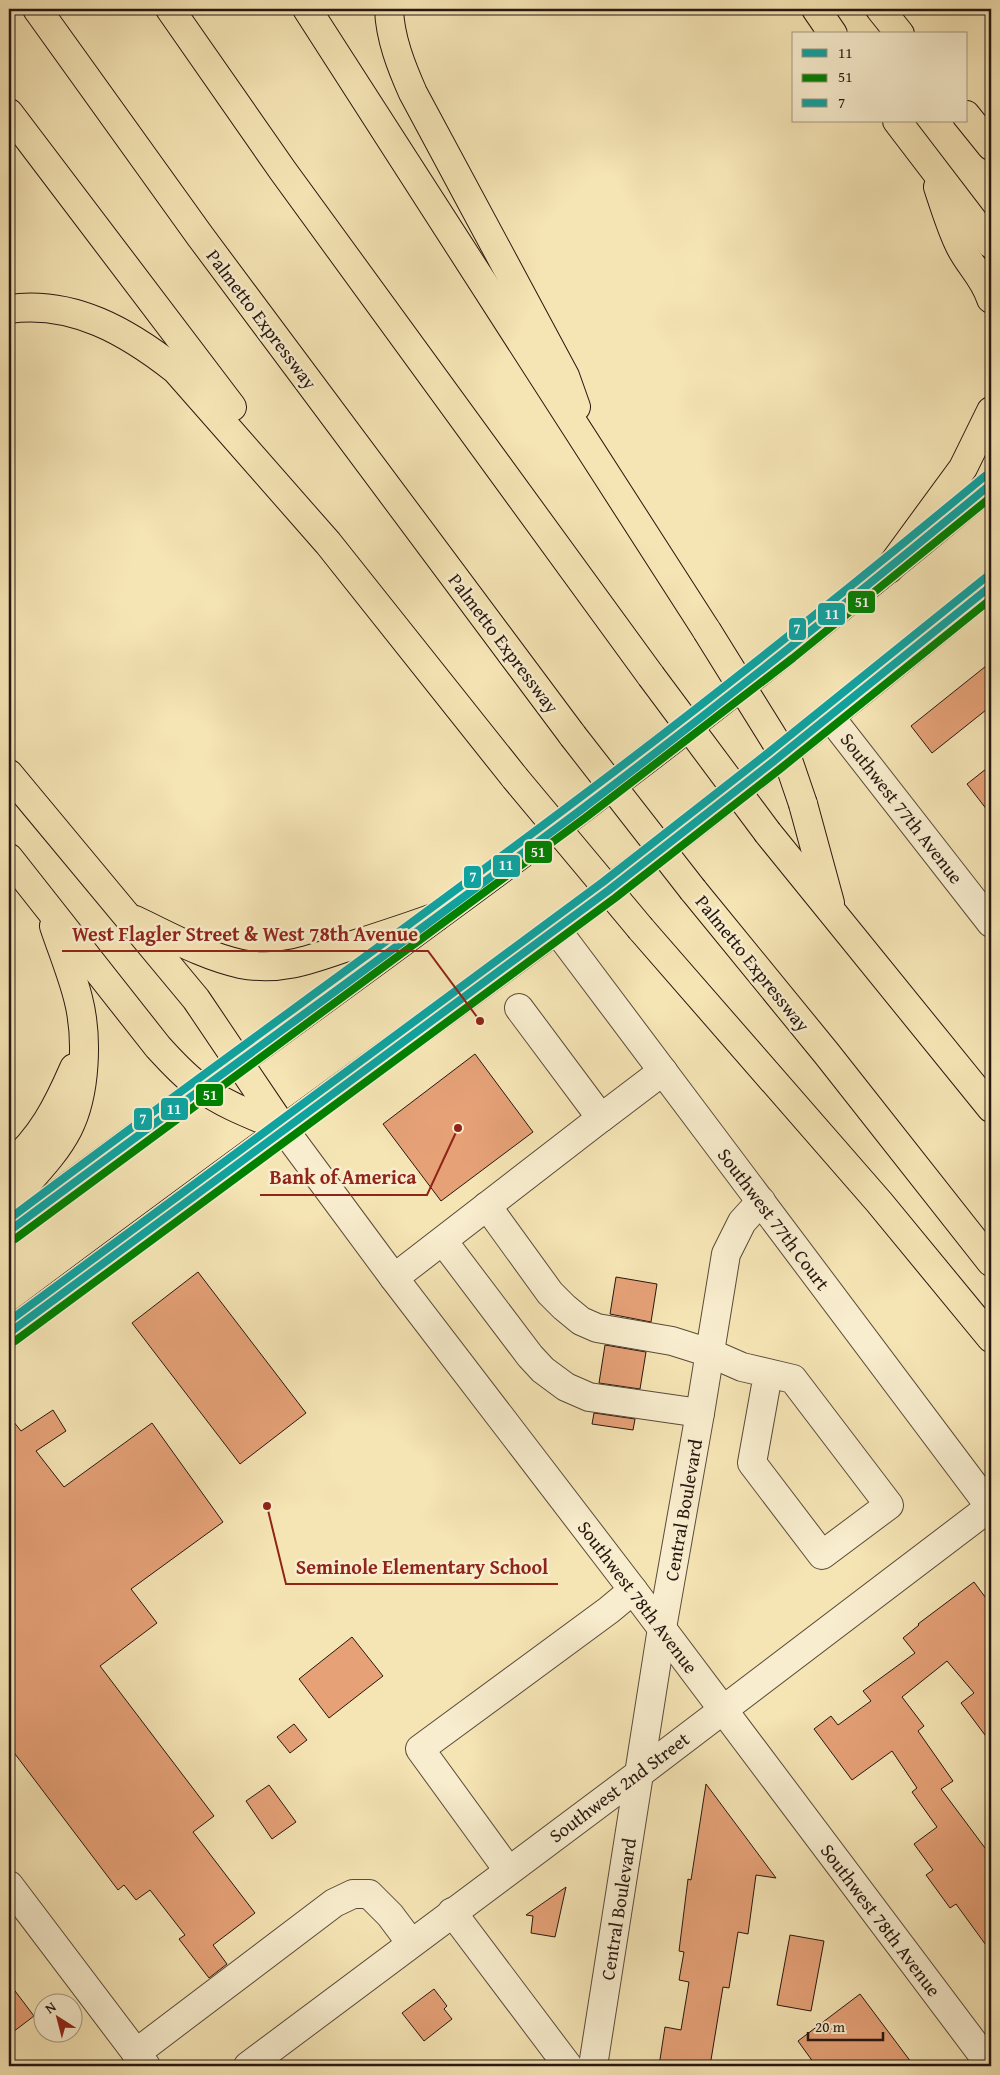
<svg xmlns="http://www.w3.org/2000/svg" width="1000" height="2075" viewBox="0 0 1000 2075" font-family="'Gentium Book Plus',serif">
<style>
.building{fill:#e6a177;stroke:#271710}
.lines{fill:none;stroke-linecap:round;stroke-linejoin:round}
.minor-casing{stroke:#5a4a39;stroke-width:30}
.major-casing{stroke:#271710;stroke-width:30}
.highway-casing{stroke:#271710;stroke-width:30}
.minor{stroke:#f8edce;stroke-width:28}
.major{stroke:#f5e4b4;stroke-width:28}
.highway{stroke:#f5e4b4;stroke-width:28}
.highway-bridge-casing{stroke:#271710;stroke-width:30;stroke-linecap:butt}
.highway-bridge{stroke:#f5e4b4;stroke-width:28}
.bus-1-casing{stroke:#f8edce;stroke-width:11}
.bus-2-casing{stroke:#f8edce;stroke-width:11}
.bus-3-casing{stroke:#f8edce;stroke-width:11}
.bus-1{stroke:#10a29f;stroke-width:8}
.bus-2{stroke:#008000;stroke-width:8}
.bus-3{stroke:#10a29f;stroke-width:8}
.labels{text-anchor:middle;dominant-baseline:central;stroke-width:5;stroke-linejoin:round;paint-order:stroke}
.street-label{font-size:19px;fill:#271710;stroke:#f8edce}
.leader{fill:none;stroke:#8f2418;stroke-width:2}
.callout-dot{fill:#8f2418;stroke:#f8edce;stroke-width:2}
.callout-label{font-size:20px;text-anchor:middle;font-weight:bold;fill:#8f2418;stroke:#f8edce;stroke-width:5;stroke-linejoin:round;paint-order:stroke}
.line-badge{stroke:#f8edce;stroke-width:2}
.badge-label{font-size:14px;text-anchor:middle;font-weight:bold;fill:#fff}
</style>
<rect width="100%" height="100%" fill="#f5e4b4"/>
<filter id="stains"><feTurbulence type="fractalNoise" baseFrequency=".004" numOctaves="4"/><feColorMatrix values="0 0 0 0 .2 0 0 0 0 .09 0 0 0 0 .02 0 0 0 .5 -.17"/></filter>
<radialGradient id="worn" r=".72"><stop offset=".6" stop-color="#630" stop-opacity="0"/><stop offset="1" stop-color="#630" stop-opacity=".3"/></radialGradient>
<g class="building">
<path d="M991,662v44l-59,47 -21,-27z"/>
<path d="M991,765v50l-24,-31z"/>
<path d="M475,1054l58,78 -92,69 -58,-77z"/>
<path d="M198,1272l108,141 -66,51 -108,-141z"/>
<path d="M616,1277l41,7 -6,38 -41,-8z"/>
<path d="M605,1345l41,7 -6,37 -41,-6z"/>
<path d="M53,1410l13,21 -30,20 28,36 88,-64 71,99 -92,67 26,34 -57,43 114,150 -21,16 62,81 -42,32 14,19 -18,14 -30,-39 6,-4 -35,-45 -14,10 -12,-15 -6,5 -109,-144v-330l12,15z"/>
<path d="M594,1413l41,6 -2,11 -41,-6z"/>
<path d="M974,1582l17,23v138l-30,-40 13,-10 -27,-32 -45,36 22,29 -6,5 35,50 -12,8 50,67v96l-35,-48 -6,4 -24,-33 7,-5 -19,-26 23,-17 -25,-35 5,-4 -25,-37 -40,29 -38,-51 17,-13 7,9 33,-24 -8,-10 52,-38 -12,-15 16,-13 -1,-1z"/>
<path d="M352,1637l31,39 -54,42 -30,-39z"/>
<path d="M294,1724l13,16 -17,13 -13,-16z"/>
<path d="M706,1784l70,94 -20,-3 -8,59 -10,-2 -9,56 -6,-1 -13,79h-51l6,-39 16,3 8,-48 -10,-2 5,-28 -5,-1 9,-72 3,1z"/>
<path d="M269,1785l27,37 -24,17 -26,-38z"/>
<path d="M566,1887l-11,50 -24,-4 2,-17 -7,-1z"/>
<path d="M790,1935l34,6 -13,70 -34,-6z"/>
<path d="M9,1983l25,33 -25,19z"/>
<path d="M434,1989l13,17 -3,3 8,10 -28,22 -22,-28z"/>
<path d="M860,1994l54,72h-98l-18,-25z"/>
</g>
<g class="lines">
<defs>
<g id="minor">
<path d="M831,718l160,205"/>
<path d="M556,929l435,579"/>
<path d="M601,1118l62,-47"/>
<path d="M283,1128l111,150 239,312 358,476"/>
<path d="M487,1206l63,87 14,14 17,14 16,7 75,13 38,12 32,14 51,12 96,126 -67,50 -70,-92 16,-89"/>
<path d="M443,1241l87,115 13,14 23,17 23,10 111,16"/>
<path d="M394,1278l207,-160 -82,-110"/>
<path d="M508,1870l-88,-121 189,-139 24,-20"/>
<path d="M9,1885l137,181"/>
<path d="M452,1912l116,154"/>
<path d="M136,2053l198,-150 19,-9h16l21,21 21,28"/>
<path d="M248,2066l392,-293 350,-266"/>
<path d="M593,2066l69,-438 38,-215 26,-159 16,-32 19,-21"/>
</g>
<g id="major">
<path d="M9,1231c142,-107 287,-210 430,-316 188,-138 373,-281 552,-431"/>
<path d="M9,1333c179,-136 363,-267 544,-401 149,-112 294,-228 438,-346"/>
</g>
<g id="highway">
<path d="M37,9l163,227 373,500"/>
<path d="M170,9l113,162 368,505"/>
<path d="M307,9l400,622"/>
<path d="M389,9c1,29 12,57 24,84l152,283 11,31"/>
<path d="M816,9l17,25"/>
<path d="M880,9l20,25"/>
<path d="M9,113l223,294"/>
<path d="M966,115l25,31"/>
<path d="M897,121l94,123"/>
<path d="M938,187c6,18 12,38 20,55 8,20 26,34 33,57"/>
<path d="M9,309c64,-9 119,23 167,61l152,173 187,235"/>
<path d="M889,569l74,-101 28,-57"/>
<path d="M9,774l187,225 87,129"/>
<path d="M803,804l27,99"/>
<path d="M768,833l223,275"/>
<path d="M9,858l149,189c13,14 26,29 42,40 24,18 55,29 83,41"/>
<path d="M693,890l134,164 164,208"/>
<path d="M135,920c34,16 69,36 106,44 41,8 74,-6 112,-19 28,-9 56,-18 83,-28"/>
<path d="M641,929l238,273 112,136"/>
<path d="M9,1165c32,-26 49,-60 65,-97"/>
<path d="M9,1204c20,-25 44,-46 59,-75 18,-35 20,-93 10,-131 -6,-24 -16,-48 -24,-72"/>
</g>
</defs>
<use href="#minor" class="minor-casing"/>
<use href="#major" class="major-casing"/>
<use href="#highway" class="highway-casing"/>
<use href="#minor" class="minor"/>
<use href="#major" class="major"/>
<use href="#highway" class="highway"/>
<defs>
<g id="highway-bridge">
<path d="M707,631l82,132 14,41"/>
<path d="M651,676l117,157"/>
<path d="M573,736l120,154"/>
<path d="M515,778l126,151"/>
</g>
</defs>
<use href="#highway-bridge" class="highway-bridge-casing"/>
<use href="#highway-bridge" class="highway-bridge"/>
<defs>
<g id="bus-1">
<path d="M9,1231c189,-141 381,-278 569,-419 140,-106 278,-216 413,-328"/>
<path d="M9,1333l600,-443 165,-129 217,-175"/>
</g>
<g id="bus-2">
<path d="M15,1239l570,-421 208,-160 198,-161"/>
<path d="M15,1341l600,-443 165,-129 211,-170"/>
</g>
<g id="bus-3">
<path d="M9,1219c187,-141 378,-276 565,-417 140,-105 276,-214 411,-326"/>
<path d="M9,1321l594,-439 165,-129 217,-175"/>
</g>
</defs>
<use href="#bus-1" class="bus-1-casing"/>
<use href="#bus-2" class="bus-2-casing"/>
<use href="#bus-3" class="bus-3-casing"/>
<use href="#bus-1" class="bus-1"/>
<use href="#bus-2" class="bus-2"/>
<use href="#bus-3" class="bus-3"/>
</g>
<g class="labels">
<g class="street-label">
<text transform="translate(262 319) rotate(53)">Palmetto Expressway</text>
<text transform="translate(504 643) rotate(53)">Palmetto Expressway</text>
<text transform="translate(902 808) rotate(52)">Southwest 77th Avenue</text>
<text transform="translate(753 963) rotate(51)">Palmetto Expressway</text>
<text transform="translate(774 1219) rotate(53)">Southwest 77th Court</text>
<text transform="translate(683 1510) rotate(-80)">Central Boulevard</text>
<text transform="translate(638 1597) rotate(53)">Southwest 78th Avenue</text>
<text transform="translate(619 1787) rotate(-37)">Southwest 2nd Street</text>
<text transform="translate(618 1909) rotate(-81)">Central Boulevard</text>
<text transform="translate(881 1920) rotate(53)">Southwest 78th Avenue</text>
</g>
</g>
<path class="leader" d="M480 1021L428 951H62M458 1128L427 1195H260M267 1506L286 1584H558"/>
<g class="callout-dot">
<circle cx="480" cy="1021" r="5"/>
<circle cx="458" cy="1128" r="5"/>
<circle cx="267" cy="1506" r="5"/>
</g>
<g class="callout-label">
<text x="245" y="941">West Flagler Street &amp; West 78th Avenue</text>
<text x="343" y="1184">Bank of America</text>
<text x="422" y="1574">Seminole Elementary School</text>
</g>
<g class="line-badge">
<rect x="847" y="590" width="29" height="24" rx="5" fill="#008000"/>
<rect x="817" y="602" width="29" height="24" rx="5" fill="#10a29f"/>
<rect x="788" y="617" width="19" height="24" rx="5" fill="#10a29f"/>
<rect x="524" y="840" width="29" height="24" rx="5" fill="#008000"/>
<rect x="492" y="854" width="29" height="24" rx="5" fill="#10a29f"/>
<rect x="463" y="865" width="19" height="24" rx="5" fill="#10a29f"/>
<rect x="195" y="1083" width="29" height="24" rx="5" fill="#008000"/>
<rect x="160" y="1097" width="29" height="24" rx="5" fill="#10a29f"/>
<rect x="133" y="1107" width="20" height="24" rx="5" fill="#10a29f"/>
</g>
<g class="badge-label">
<text x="862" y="607">51</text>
<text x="832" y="619">11</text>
<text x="797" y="634">7</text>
<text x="538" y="857">51</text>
<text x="506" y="870">11</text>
<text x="473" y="882">7</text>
<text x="210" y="1100">51</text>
<text x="174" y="1114">11</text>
<text x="143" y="1124">7</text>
</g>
<rect width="1000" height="2075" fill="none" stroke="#f5e4b4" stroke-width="30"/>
<rect x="10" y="10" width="980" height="2055" fill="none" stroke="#271710" stroke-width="2.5"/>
<rect x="15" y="15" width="970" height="2045" fill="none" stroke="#271710"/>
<rect x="792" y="32" width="175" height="90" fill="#f8edce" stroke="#a49782"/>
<rect x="802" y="49" width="25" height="8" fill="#10a29f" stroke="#a49782"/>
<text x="838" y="58" font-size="15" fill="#271710">11</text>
<rect x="802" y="74" width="25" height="8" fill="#008000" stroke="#a49782"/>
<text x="838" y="82" font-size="15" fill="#271710">51</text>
<rect x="802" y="99" width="25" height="8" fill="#10a29f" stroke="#a49782"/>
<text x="838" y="108" font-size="15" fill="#271710">7</text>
<g transform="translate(58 2018) rotate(324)"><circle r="24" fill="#f8edce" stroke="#a49782"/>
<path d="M0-4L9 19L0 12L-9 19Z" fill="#8f2418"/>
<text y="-8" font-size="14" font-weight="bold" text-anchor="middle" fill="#271710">N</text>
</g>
<path d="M808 2032v8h75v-8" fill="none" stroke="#271710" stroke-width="2.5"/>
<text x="815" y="2032" font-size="15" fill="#271710" stroke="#f8edce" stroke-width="4" paint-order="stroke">20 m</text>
<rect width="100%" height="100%" filter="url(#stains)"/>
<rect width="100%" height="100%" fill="url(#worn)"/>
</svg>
